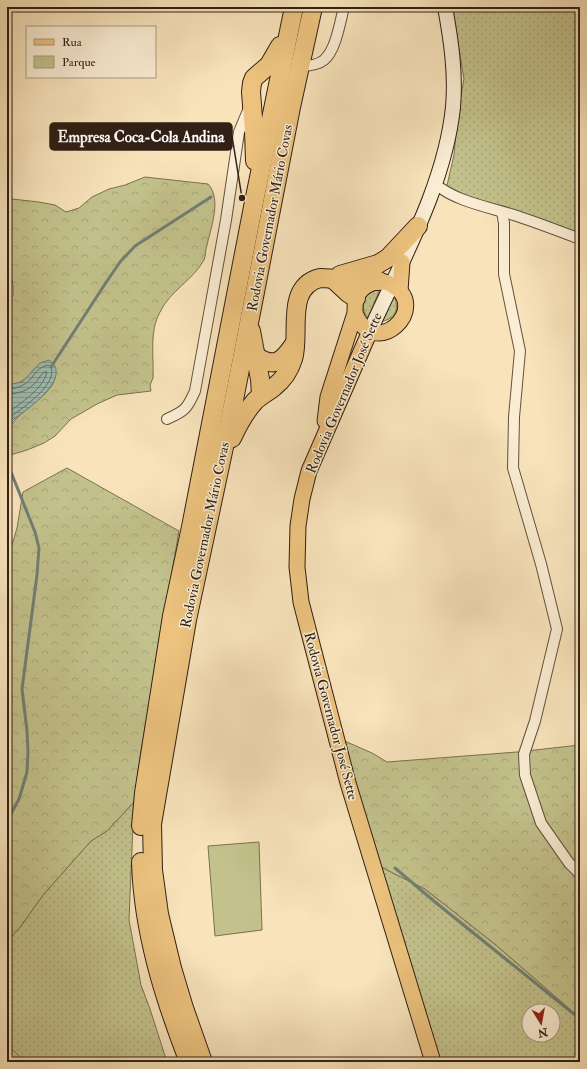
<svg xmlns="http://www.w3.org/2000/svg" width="587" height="1069" viewBox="0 0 587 1069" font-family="'IM FELL Double Pica',serif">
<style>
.grass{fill:url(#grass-dots);stroke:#7a7150;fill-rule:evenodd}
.forest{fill:url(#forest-crowns);stroke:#7a7150}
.park{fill:#c3c28c;stroke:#7a7150}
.water{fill:url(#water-rules);stroke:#717f74}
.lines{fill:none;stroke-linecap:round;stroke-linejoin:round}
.shore{stroke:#666f64;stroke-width:1}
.stream{stroke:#717f74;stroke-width:3}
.street-casing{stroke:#62513e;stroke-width:12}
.secondary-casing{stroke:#302015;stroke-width:16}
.primary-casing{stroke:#302015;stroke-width:17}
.highway-casing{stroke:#302015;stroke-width:20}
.street{stroke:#faedd3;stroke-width:10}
.secondary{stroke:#faedd3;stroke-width:14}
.primary{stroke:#ecc27e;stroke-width:15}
.highway{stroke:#ecc27e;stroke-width:18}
.labels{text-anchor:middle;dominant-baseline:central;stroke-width:3;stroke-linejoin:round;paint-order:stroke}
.street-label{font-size:14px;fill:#302015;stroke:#faedd3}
.leader{fill:none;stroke:#302015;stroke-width:1.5}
.callout-dot{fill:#302015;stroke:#faedd3;stroke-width:1.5}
.callout{fill:#302015;stroke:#302015;stroke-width:1.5}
.callout-label{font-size:15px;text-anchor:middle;font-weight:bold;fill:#fff}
</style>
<defs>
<pattern id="grass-dots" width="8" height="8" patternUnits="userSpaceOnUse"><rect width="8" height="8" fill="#c3c28c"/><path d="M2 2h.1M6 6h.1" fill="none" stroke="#a8a678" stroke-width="1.8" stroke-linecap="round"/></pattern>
<pattern id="forest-crowns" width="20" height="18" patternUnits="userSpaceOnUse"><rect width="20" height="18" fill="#c3c28c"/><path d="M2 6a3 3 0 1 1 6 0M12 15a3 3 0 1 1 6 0" fill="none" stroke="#a8a678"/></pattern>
<pattern id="water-rules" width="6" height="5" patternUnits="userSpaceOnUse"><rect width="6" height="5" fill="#9dbeb3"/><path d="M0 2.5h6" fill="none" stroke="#809a90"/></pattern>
</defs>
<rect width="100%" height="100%" fill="#f8e3bb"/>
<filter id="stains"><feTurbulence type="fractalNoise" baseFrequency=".005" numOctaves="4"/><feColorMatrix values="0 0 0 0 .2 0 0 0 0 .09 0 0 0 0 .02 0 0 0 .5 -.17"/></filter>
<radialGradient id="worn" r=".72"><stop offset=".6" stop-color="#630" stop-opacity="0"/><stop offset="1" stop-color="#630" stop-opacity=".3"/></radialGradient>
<g class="grass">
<path d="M452,7h128v228l-134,-45 8,-35 4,-43 6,-33z"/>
<path d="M381,286l-13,32c-7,-9 -5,-14 -2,-24z"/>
<path d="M392,291c8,16 6,28 -13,31z"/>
<path d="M134,802l-5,118 12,65 9,24 17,53h-142l-18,-18v-102l14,-16 22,-31 48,-54 16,-10z"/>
<path d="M379,866l46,23 71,56 84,73v44h-142zM529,1011h24v24h-24z"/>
</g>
<g class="forest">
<path d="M145,177l63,7c14,15 3,43 -1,61 -2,5 -1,11 -3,15 -11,20 -34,31 -44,52 -11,20 -6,44 -7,66l-3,7 1,6 -34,4 -20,9 -26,15 -16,17 -11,7 -17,7 -20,6c0,-8 -2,-20 2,-27 9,-22 56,-36 45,-64l-20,4c-8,11 -14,15 -27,16v-82l6,-7v-10l-2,-12 -4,-13v-59l5,-3 27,3 16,3 11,7 13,-4 13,-11 17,-8 16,-4z"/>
<path d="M67,468l112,63 -38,220 -7,51 -27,29 -16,10 -48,54 -22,31 -14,16v-380l10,-34 6,-36z"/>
<path d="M340,739l32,14 15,9 130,-10 63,-7v273l-84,-73 -71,-56 -46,-23z"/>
<path d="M7,1044l18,18h-18z"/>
</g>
<path class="park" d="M259,842l3,88 -47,6 -7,-90z"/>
<path class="water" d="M49,360c4,3 7,6 7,10 3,19 -35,44 -49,54v-39l15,-3 18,-19z"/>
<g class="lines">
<g class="shore">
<path d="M7,389c28,-1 23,-20 41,-24l3,2c7,18 -31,43 -44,52"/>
<path d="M7,394c11,0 21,-3 29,-12 3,-4 5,-7 8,-10h3c-3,16 -27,32 -40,41"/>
</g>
<g class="stream">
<path d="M51,367l54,-83 15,-22 15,-16 76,-49"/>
<path d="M7,462l28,70 4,16 -2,27 -15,114 5,42 1,21 -1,20 -8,27 -12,22"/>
<path d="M395,868l40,34 145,117"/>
</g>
<defs>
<g id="street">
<path d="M300,66c8,0 18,-1 24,-6 12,-10 16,-38 20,-53"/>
<path d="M435,184c22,18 54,23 82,32 21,7 42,15 63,23"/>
<path d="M502,212l2,11v51l16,77 -6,66 -1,51 28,96 16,65 -22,92 -11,33 1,21 16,48 28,40 11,11"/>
<path d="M167,419c18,-8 20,-10 28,-28l31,-171 13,-88 10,-24"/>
</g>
<path id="secondary" d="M370,331c32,-71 75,-146 83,-224 3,-34 -2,-67 -8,-100"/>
<g id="primary">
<path d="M400,291l2,-29"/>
<path d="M370,331l-61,140 -7,28 -4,27 -1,41 4,35 47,181 85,279"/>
<path d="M325,421l3,-24 27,-84c0,-5 0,-11 1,-15 6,-14 24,-21 36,-13 40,23 -18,77 -37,28"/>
</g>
<g id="highway">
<path d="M255,161l-1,-30 -3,-39 1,-9 2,-5 15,-13 11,-19"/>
<path d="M340,275l38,-11 10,-6 30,-32"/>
<path d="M334,280l14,13 8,5"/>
<path d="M251,331l9,48 1,16"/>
<path d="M256,356c20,14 28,3 39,-13"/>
<path d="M232,438c6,-13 13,-26 23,-37 6,-6 13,-9 19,-14 9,-7 16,-18 19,-28 8,-24 -9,-72 27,-81l59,3"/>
<path d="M141,826l3,-33 28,-177 19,-89 63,-325 40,-195"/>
<path d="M141,862c2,69 23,136 48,200"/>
<path d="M203,1062l-19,-54 -12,-40 -13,-54 -6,-44 -1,-46 35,-204 46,-215 58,-298 22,-100"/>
</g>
</defs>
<use href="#street" class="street-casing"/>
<use href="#secondary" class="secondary-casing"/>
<use href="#primary" class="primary-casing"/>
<use href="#highway" class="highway-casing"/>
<use href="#street" class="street"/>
<use href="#secondary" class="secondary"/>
<use href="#primary" class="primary"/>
<use href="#highway" class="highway"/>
</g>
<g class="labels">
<g class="street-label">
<text transform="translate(270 218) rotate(-79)">Rodovia Governador Mário Covas</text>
<text transform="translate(344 393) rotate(-67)">Rodovia Governador José Sette</text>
<text transform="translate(205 535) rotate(-78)">Rodovia Governador Mário Covas</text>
<text transform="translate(331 716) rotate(75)">Rodovia Governador José Sette</text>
</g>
</g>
<path class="leader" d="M242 198L232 136"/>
<circle class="callout-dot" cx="242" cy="198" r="4"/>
<rect class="callout" x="50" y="123" width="182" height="27" rx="4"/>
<g class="callout-label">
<text x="141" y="142">Empresa Coca-Cola Andina</text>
</g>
<rect width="587" height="1069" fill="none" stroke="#f8e3bb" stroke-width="24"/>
<rect x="8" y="8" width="571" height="1053" fill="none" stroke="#302015" stroke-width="2"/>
<rect x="12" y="12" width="563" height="1045" fill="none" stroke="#302015"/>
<rect x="26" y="26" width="130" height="52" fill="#faedd3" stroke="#a99b87"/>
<rect x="34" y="39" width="20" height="6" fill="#ecc27e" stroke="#a99b87"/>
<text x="62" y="46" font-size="12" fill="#302015">Rua</text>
<rect x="34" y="56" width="20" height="12" fill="#c3c28c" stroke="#a99b87"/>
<text x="62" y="66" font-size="12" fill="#302015">Parque</text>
<g transform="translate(541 1023) rotate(169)"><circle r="19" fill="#faedd3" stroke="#a99b87"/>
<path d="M0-3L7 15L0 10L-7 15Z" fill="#8f2418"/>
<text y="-6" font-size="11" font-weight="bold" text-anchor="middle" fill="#302015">N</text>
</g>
<rect width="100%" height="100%" filter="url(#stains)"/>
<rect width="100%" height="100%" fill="url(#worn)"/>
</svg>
